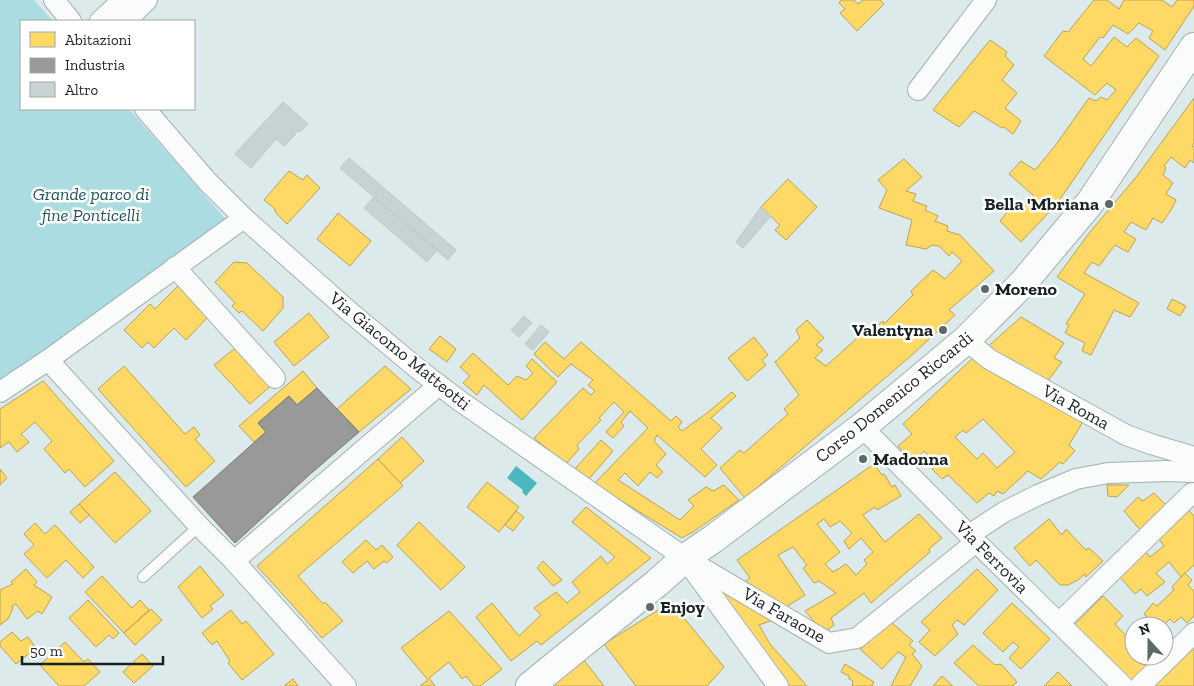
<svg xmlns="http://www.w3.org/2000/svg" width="1194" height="686" viewBox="0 0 1194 686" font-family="'Zilla Slab',serif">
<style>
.green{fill:#aadce1}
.water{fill:#4bb8bf}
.homes{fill:#ffd966;stroke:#baa252;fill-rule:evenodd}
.industry{fill:#999;stroke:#737576}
.building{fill:#c6d2d3;stroke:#bcc7c8}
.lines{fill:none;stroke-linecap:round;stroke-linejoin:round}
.service-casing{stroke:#a5b0b0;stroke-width:12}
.minor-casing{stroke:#a5b0b0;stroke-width:22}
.secondary-casing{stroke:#a5b0b0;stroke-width:30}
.service{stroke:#fafcfc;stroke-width:10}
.minor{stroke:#fafcfc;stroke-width:20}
.secondary{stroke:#fafcfc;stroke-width:28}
.poi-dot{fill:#5d6869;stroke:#fff;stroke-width:2}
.labels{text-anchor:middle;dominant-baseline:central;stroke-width:5;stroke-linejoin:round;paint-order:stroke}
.park-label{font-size:18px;font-style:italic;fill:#22565b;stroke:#fff}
.poi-label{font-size:18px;font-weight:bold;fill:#192223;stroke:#fff;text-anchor:start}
.street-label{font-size:18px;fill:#192223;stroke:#fff}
</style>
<rect width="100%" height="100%" fill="#dceaeb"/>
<path class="green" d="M0,0h34l19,21h-32v88h108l99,113 -228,158z"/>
<path class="water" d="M516,466l21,17 -11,13 -4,-4 1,-2 -16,-12z"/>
<g class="homes">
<path d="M841,0h13l4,4 5,-4h17l4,4 -27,27 -17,-18 5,-4 -6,-6z"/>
<path d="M1094,0h13l12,9 5,-9h38l10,7 5,-7h17v6l-29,44 -16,-12 4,-7 -14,-8 -11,11 -15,-9 -10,13 -3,-1 -17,22 8,7 23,-29 13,10 9,-9 23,18 -103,149 -35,37 -21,-21 13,-16 6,7 15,-16 -25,-22 12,-13 14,9 20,-24 34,-48 7,3 5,-4 6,3 9,-10 -9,-7 -12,12 -51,-39 19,-25 5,1z"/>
<path d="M990,40l17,12 -2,4 9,9 -12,15 15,13 -12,15 16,13 -8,13 -9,-7 -2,1 -28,-17 -15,16 -26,-17z"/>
<path d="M1194,98v45l-2,3 2,1v16l-4,-3 -5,8 -14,-11 -7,9 2,2 -3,7 10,8 -7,11 10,6 -5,10 -9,13 -9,-5 -7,12 -15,-8 -7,10 12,7 -8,13 -13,-7 -16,21 -7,-4 -8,11 55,30 -9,14 -16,-7 -23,45 -9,-4 3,-8 -20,-10 4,-8 -3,-1 19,-30 -28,-17 33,-45 47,-56z"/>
<path d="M904,159l18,18 -16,14 10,3 -3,7 14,5 -2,4 13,6 -3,5 13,5 -1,5 13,4 34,36 -45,39 6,5 -42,39 -168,144 -25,-30 20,-18 4,3 44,-39 -4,-5 15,-14 -24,-33 25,-24 -4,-8 11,-10 17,18 -8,7 7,5 -8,8 11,8 40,-36 3,2 14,-11 1,3 29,-29 -2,-4 22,-21 12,9 17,-18 -10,-9 -3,4 -10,-10 -7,-1 -6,4 -20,-4 6,-25 -33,-12 8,-18 -9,-10z"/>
<path d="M289,171l14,9 4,-5 13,13 -33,36 -12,-12v-3l-11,-9z"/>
<path d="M788,179l29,28 -31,33 -11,-10 5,-5 -19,-18z"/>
<path d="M338,213l33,28 -21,25 -33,-27z"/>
<path d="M234,262l13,1 36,34v11l-20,23 -21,-20 -3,2 -7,-7 3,-3 -20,-21z"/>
<path d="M178,286l31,30 -23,24 -12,-12 -20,20 -6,-6 -6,6 -18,-18 26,-26 5,5z"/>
<path d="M1172,299l14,7 -6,10 -13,-7z"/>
<path d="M309,313l20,24 -35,29 -20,-24z"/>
<path d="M1021,317l43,26 -10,15 8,4 -18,24 -61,-35z"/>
<path d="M440,336l16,13 -9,13 -18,-13z"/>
<path d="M754,337l14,18 -6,5 4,5 -19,16 -19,-23z"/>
<path d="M545,342l19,17 17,-17 90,79 5,-5 6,6 -4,5 4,4 25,-18 25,-21 4,4 -25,22 11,10 -21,21 16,16 -12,12 -48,-42 -3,6 12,13 -10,11 7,7 -6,6 -7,-6 -12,14 -13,-13 -7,7 62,40 14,-14 -6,-6 18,-13 7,4 11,-6 15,15 -46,32 -11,6 -88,-54 54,-56 -18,-17 -9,11 3,4 -11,12 -7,-6 18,-20 -10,-10 -15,16 2,2 -24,25 2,4 -14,16 -16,-12 1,-2 -16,-13 49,-50 8,7 4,-4 -7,-6 5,-5 -22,-16 -13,13 -24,-23z"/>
<path d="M239,345l35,38 -24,21 -36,-39z"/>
<path d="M473,353l35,32 9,-9 9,4 7,-7 -7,-7 6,-7 25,23 -35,38 -38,-35 -7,10 -14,-12 7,-7 -10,-9z"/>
<path d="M976,355l109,63 -16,27 6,6 -12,13 -3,-2 -19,17 -13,-8 -25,23 -6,-3 -3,5 -5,-3 -12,10 -29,-28 -6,4 -10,-10 5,-5 -13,-13 -12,11 -14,-16 14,-12 -9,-10zM983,419l32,33 -18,16 -14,-15 -6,6 -22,-22 8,-7 3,3z"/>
<path d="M124,366l61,68 9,-7 6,8 -5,4 20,22 -29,26 -88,-98z"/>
<path d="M385,366l26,23 -52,43 -22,-23z"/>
<path d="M303,371l14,17 -20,17 -8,-9 -31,27 8,9 -12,10 -15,-16z"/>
<path d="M43,381l71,80 -29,26 -16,-18 -4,4 -21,-24 8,-8 -17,-19 -14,12 8,8 -12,10 -8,-10 -9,6v-39z"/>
<path d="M402,437l22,24 -24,22 -22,-24z"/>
<path d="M601,440l12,11 -25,29 -14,-10z"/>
<path d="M378,459l25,27 -105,90 25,28 2,-2 18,19 -21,17 -65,-72z"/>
<path d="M874,464l8,11 2,-1 8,13 3,-2 6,11 -24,14 -2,-3 -12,8 22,27 34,-28 23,24 -13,11 1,3 -59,51 -7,-10 -33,25 3,7 -10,8 -19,-22 31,-18 -17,-12 -5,2 -11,-15 4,-3 -14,-18 -15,8 27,40 -22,14 -41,-25 8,-6 -13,-18zM824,519l6,8 10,-6 12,12 -8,8 5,8 12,-11 12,14 -9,8 3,4 -11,11 -10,-11 -13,8 -8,-8 15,-12 -23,-28z"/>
<path d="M0,469l7,9 -7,7z"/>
<path d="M115,472l36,39 -36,32 -36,-39z"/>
<path d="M487,482l32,25 -20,25 -32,-25z"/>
<path d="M1107,485h22l-12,12 -9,-1z"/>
<path d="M1154,493l14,14 -27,24 -17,-20 14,-14 5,4z"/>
<path d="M79,504l10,11 -9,8 -10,-11z"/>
<path d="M586,507l65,51 -110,87 -4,-4 -26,20 -35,-44 16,-14 27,33 22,-21 -7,-7 22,-16 11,11 13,-11 -8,-10 29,-26 6,8 8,-7 -43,-35z"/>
<path d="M1188,509l6,7v49l-13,12 -12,-15 -13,11 9,9 -18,14 -6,-7 -6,5 -16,-18 27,-24 4,5 14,-11 -5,-7z"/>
<path d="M516,511l8,6 -11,14 -8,-6z"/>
<path d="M1049,519l13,16 4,-6 20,21 3,-2 14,13 -17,16 -1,-3 -7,6 -10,5h-8l-24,-25 -6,6 -16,-18z"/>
<path d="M419,522l46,45 -24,23 -44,-45z"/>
<path d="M35,523l10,11 10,-9 39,42 -11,11 -17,-18 -19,18 -23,-24 10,-9 -10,-11z"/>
<path d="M366,540l10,10 6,-5 11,12 -6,6 -3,-2 -10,8 -7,-8 -14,12 -11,-11z"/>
<path d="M543,561l19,19 -9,6 -16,-18z"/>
<path d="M200,566l24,29 -14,11 3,3 -11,9 -24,-31z"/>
<path d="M26,569l11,13 -3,3 18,12 -10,17 -4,-3 -11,8 -11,-15 -4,2 1,2 -5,11 -8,6v-35l13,-6 -2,-2z"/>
<path d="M977,569l21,21 -34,35 -7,-5 -5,5 6,9 -23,22 -16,-14 11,-12 -9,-8z"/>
<path d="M1185,573l7,7 -4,5 6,6v25l-7,7 -6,-6 -7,6 -4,-4 -7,7h-6l-13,-12 9,-11 4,3 17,-16 -2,-3z"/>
<path d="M102,576l30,32 8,-8 9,10 -25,23 -39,-41z"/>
<path d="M723,590l50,30 -14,5 11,19 37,42h-22l-69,-90z"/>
<path d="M1103,596l20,20 -8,8 16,17 3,-3v18h24l-25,26 -59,-57z"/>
<path d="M88,600l31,33 -6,6 -4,-4 -13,12 -27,-29z"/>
<path d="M671,602l53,65 -17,19h-71l-32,-42z"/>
<path d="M1012,603l38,36 -29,30 -12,-11 10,-11 -6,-5 -10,10 -20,-19z"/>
<path d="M151,609l11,11 -27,25 -11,-12z"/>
<path d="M231,610l11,14 4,-3 28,33 -32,26 -14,-17 2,-2 -13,-20 -5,4 -10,-12z"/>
<path d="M449,611l53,58 -22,17h-6l-8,-10 -4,3 -13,-17 -20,16 6,8h-15l8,-6 -27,-32z"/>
<path d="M891,622l22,19 -4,4 7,6 -4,3 10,12 -12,20h-19l15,-29 -8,-5 -16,17 -22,-20z"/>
<path d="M12,632l9,9 7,-4 8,11 -20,16 -16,-18v-4z"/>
<path d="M65,642l19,20 4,-3 12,13 -16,14h-25l-19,-21z"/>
<path d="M973,645l22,20 6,-1 16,18 -5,4h-33l-25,-23z"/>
<path d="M1190,647l4,4v35h-42z"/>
<path d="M142,654l11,12 -19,17 -11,-11z"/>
<path d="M583,659l21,27h-52z"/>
<path d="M845,664l29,18 -2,4h-20l1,-5 -4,-2v-3l-8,-4z"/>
<path d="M1058,672l14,14h-28z"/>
<path d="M942,676l11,10h-20z"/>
<path d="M293,679l5,7h-14z"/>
</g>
<path class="industry" d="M317,388l42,44 -51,44 -73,67 -42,-46 73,-65 -8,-9 31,-27 8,9z"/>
<g class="building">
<path d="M283,102l25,22 -7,7 -6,1v3l-11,11 -8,-7 -25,29 -16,-14z"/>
<path d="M349,158l107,92 -8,10 -108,-92z"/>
<path d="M374,197l63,53 -10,12 -63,-54z"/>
<path d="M761,207l10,9 -28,32 -7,-6z"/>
<path d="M524,316l8,7 -13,14 -8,-7z"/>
<path d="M541,325l8,7 -16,18 -8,-6z"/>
</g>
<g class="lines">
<defs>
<path id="service" d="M143,577l56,-51"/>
<g id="minor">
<path d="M54,0l17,21"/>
<path d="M100,21l23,-21"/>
<path d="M126,21l21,-21"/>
<path d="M918,90l68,-90"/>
<path d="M145,109l62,72 37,37 107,95 67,56 42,32 225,157 144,85 28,-5 119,-96"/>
<path d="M175,267l100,111"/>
<path d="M966,340l23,19 137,76 25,9 43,13"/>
<path d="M48,360l151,166 35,35 112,125"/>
<path d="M0,392l48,-32 196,-142"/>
<path d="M862,427l107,108 154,151"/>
<path d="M969,535l35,-23 34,-17 38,-16 32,-6 59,-2 27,1"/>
<path d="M234,561l205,-176"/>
<path d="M689,564l89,122"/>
<path d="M1059,623l133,-130"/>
<path d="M1140,686l54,-53"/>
</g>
<path id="secondary" d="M530,686l127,-103 28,-25 28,-19 149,-112 104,-87 56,-56 67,-80 105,-157"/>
</defs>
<use href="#service" class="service-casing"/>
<use href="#minor" class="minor-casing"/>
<use href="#secondary" class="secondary-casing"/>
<use href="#service" class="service"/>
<use href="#minor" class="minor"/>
<use href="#secondary" class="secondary"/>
</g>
<g class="poi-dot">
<circle cx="1109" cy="204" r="5"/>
<circle cx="985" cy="289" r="5"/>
<circle cx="943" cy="330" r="5"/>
<circle cx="863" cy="459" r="5"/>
<circle cx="650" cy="607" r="5"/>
</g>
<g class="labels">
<g class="park-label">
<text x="91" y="194">Grande parco di<tspan x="91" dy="21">fine Ponticelli</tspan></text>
</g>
<g class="poi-label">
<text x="1099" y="204" text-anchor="end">Bella 'Mbriana</text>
<text x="995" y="289">Moreno</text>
<text x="933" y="330" text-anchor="end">Valentyna</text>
<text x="873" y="459">Madonna</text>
<text x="660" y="607">Enjoy</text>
</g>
<g class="street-label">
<text transform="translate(400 351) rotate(39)">Via Giacomo Matteotti</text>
<text transform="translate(894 397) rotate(-39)">Corso Domenico Riccardi</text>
<text transform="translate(1076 407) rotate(29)">Via Roma</text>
<text transform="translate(992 557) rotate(45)">Via Ferrovia</text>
<text transform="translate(784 615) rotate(30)">Via Faraone</text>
</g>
</g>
<rect x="20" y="20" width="175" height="90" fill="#ffffff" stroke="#a3a7a7"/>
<rect x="30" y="32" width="25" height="15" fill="#ffd966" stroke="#a3a7a7"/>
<text x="65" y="45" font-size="15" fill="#192223">Abitazioni</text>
<rect x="30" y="58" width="25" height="15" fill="#999999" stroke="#a3a7a7"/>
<text x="65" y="70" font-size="15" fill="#192223">Industria</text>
<rect x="30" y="82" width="25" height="15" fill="#c6d2d3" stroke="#a3a7a7"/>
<text x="65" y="95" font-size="15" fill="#192223">Altro</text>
<g transform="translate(1149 641) rotate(339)"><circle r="24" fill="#ffffff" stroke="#a3a7a7"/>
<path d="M0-4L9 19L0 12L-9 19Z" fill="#5d6869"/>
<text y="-8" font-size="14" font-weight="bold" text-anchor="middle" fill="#192223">N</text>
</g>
<path d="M22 656v8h141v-8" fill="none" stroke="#192223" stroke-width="2.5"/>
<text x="30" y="656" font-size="15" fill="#192223" stroke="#ffffff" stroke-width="4" paint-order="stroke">50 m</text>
</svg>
